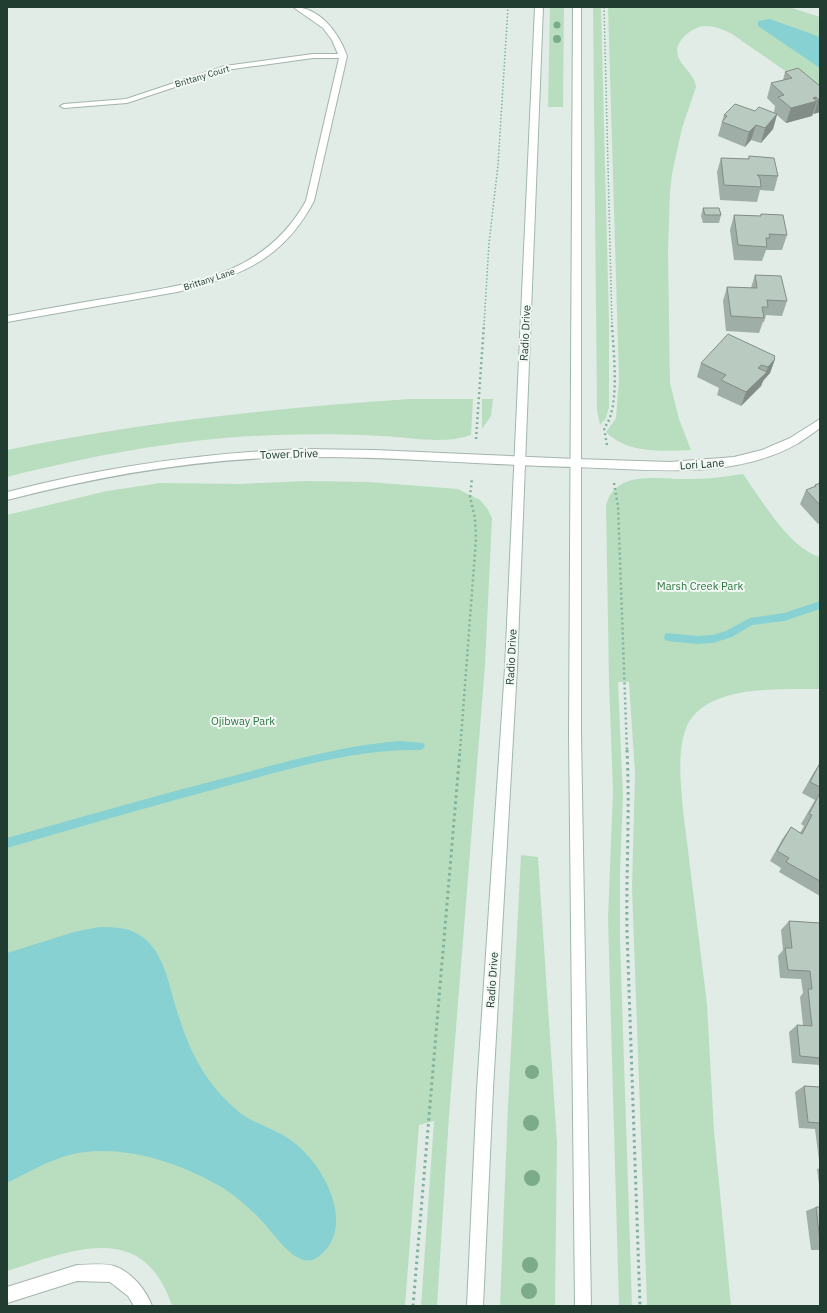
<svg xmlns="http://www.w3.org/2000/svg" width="827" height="1313" viewBox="0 0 827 1313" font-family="'IBM Plex Sans',sans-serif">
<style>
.green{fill:#b9debf}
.water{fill:#87d1d3}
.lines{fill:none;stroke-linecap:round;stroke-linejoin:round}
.stream{fill:#87d1d3;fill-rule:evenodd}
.service-casing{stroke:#a4b4ac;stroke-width:2}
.minor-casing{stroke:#a4b4ac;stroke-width:2}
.tertiary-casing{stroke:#a4b4ac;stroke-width:2}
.secondary-casing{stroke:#9fb8ac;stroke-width:2}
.path-far2{stroke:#80b19c;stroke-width:1.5;stroke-dasharray:1.5 2;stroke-linecap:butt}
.path-far1{stroke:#80b19c;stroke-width:2.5;stroke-dasharray:2 3;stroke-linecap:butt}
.path{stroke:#80b19c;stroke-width:3;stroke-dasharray:2.5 3.5;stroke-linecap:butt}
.service{fill:#fff;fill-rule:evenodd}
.minor{fill:#fff;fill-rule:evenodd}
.tertiary{fill:#fff;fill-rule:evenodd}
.secondary{fill:#fff;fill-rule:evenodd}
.tree{fill:#7cab8a}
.wall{fill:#9faea6}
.shaded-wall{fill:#828d87}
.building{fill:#b9cac1;stroke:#828d87}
.labels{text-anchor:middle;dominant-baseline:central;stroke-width:4;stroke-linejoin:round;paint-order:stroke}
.far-street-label{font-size:9px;fill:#213d32;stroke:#f2f8f4}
.street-label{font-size:11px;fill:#213d32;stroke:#f2f8f4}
.park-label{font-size:11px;fill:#2a763e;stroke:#f2f8f4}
</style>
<rect width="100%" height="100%" fill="#e1ece6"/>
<g class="green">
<path d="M550,7h14l-1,100h-15z"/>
<path d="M593,7h8l8,315v85l-3,11 -6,7 -3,-15z"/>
<path d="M608,7h181l31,10v78l-88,-61c-8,-4 -16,-8 -26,-8 -13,0 -33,15 -28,30 4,12 17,18 18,31l-14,41 -10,46 -2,18 -2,59 2,132 9,36 12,31c-28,1 -64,4 -85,-18l10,-14 3,-39z"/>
<path d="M410,399h63l-2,36c-28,10 -60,2 -90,1 -35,-2 -70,-2 -105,-1 -92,3 -181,20 -269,42v-27c133,-28 268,-42 403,-51z"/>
<path d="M482,399h11l-2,17 -9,13z"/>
<path d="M743,474c18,25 46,74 77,83v132c-39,1 -119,-6 -135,42 -8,25 -4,53 -2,79l24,194 7,127 17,175h-84l-15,-419 3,-113 -6,-92h-11l5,115 -3,73v70l12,366h-13l-11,-387 5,-128 -4,-109 -3,-176c9,-38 54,-26 82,-27 18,0 37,-2 55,-5z"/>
<path d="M308,481l61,1 89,7 22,11 7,8 5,10 -7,147 -36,451 -12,190h-16l13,-185 -15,4 -14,181h-233c-29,-88 -101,-55 -165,-35v-756l100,-24 53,-8 78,1z"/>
<path d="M521,855l17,2 19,285 -2,164h-55l8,-200z"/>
</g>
<g class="water">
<path d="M770,19l50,18v31l-62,-42v-5z"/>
<path d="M99,927c12,0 24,0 35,5 30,14 34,51 43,79 5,16 11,33 19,48 11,21 25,38 43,53 15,12 37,17 53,29 32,23 66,86 26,116 -21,16 -45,-26 -58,-38 -11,-12 -24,-22 -37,-31 -43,-26 -104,-46 -154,-33 -21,6 -42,18 -62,28v-230l67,-21z"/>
</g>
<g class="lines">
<g class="stream">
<path d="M820,601v8l-36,12 -32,4 -20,12 -19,6 -16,1 -29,-3 -3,-1 -1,-3 1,-3 3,-1 29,3 16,-1 13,-4 24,-13 34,-5z"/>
<path d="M400,741l23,2 2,3 -2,3 -3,1c-62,-1 -120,16 -179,32 -78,21 -156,43 -234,66v-10c78,-22 155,-44 233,-64 53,-14 105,-29 160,-33z"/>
</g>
<defs>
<path id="service" d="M77,1265c11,0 27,-2 37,1 18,6 32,24 38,40h-18l-6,-10 -18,-14 -33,-1 -70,22v-16z"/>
<g id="minor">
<path d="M293,7c27,0 46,26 54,49l-33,145c-32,60 -74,75 -137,91l-170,30v-6c38,-7 76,-14 114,-20 75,-13 144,-22 185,-95l33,-143h-26l-87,12 -99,33 -63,5 -4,-2 4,-2 62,-5 99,-33 88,-12h25l-6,-14 -9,-12z"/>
<path d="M820,419v9c-7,5 -15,11 -23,16 -66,37 -150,25 -222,23l-5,-4 5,-4 95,3 64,-5 28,-7 28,-12z"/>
</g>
<path id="tertiary" d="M302,449l72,1 201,9 5,4 -5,4c-91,-2 -181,-11 -272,-10 -101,1 -199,18 -296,43v-8c97,-25 195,-39 295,-43z"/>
<g id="secondary">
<path d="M535,7h8l-26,661 -24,421 -10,217h-16l10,-217 28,-421z"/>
<path d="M573,7h8v728l10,571h-16l-6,-571z"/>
</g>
</defs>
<use href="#service" class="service-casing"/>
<use href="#minor" class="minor-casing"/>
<use href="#tertiary" class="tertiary-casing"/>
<use href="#secondary" class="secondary-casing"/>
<g class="path-far2">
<path d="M604,7l8,318"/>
<path d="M484,325l5,-82 9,-78 10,-158"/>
</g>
<g class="path-far1">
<path d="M476,439l8,-115"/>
<path d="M607,445l-3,-17c17,-19 9,-78 8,-104"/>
<path d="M614,483l4,23 9,245"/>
<path d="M460,751l16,-212 -1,-21 -5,-21 2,-19"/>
</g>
<g class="path">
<path d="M627,750c3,61 -1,121 0,181l13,375"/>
<path d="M413,1306l47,-556"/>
</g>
<use href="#service" class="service"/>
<use href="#minor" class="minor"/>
<use href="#tertiary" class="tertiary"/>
<use href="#secondary" class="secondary"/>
</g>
<g class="tree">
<circle cx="557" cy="25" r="3.5"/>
<circle cx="557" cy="39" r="4"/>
<circle cx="532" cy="1072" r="7"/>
<circle cx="531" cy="1123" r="8"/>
<circle cx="532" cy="1178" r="8"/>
<circle cx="530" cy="1265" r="8"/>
<circle cx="529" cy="1291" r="8"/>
</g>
<g class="wall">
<path d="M785,72l35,14v26l-7,2 -1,2 -26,7 -9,-8 -4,14 -12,14 -10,-3 -6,7 -27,-11 6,-21 31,-4 20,2 -1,-1 1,-6 -8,-8 4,-15 12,-3z"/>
<path d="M749,156l29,20 -4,15 -14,-1 -3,12 -37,-2 -3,-28 4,-14 27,1z"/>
<path d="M703,208l18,7 -2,8h-16l-2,-7z"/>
<path d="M761,214l26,21 -5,15h-16l-4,11 -28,-1 -4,-30 4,-15 26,1z"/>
<path d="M755,275l32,26 -5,15 -16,-1 -2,7h-1l-4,11 -33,-2 -3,-30 4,-14 24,1z"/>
<path d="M774,358l1,1 -5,14 -7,8 -2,5 -20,20 -24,-11 2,-7 -22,-11 4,-14z"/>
<path d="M820,483v40l-2,1 -18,-20 6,-14 8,-3 1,-2z"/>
<path d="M820,763v133l-41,-24 2,-4 -11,-7 13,-23 8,-11 9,6 4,-7 -3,-2 14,-24 -13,-7 12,-21z"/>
<path d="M789,921l31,2v142l-28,-2 -3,-31 8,-7h6l-3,-28 3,-4 -2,-14 -21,-1 -2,-22 5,-6 -2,-20z"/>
<path d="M804,1086l16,1v105l-3,-23 3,-1 -5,-39 -16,-1 -4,-36z"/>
<path d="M816,1207h4v43h-9l-5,-39z"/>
</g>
<g class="shaded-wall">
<path d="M816,97l-2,5 3,-1 -5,15 -26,7 5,-15z"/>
<path d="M818,99h2v13l-6,2z"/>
<path d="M777,114l-4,15 -12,14 4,-15z"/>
<path d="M756,125l-5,15 -6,7 4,-15z"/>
<path d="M775,356l-1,5 1,-2 -5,14 -7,8 -2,5 -20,20 5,-14 20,-20 2,-5z"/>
</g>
<g class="building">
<path d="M798,68l22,18v13h-2l-2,-2 -3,1 4,3 -26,7 -13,-11 6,-2 -13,-12 21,-5 -7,-6z"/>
<path d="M735,104l20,7 4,-4 18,7 -12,14 -9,-3 -7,7 -27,-10 5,-6 -3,-1z"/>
<path d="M749,156l25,2 4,18 -21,-1 3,3 1,9 -37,-2 -3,-27 28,1z"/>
<path d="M703,208h16l2,7h-16z"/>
<path d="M761,214l22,1 4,20 -18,-1 1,4h-4l1,9 -29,-2 -4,-30 27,1z"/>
<path d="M755,275l26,1 6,25 -20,-1 1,7h-6l2,11 -33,-2 -4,-29 30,1z"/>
<path d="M728,334l47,22 -1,2 1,1 -7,8 -7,-2 -3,3 9,4 -21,20 -25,-12 5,-5 -25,-12z"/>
<path d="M820,483v22l-14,-15 10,-4 -1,-1z"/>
<path d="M820,763v24l-10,-5z"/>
<path d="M820,793v88l-34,-19 3,-4 -12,-7 14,-24 11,7 10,-19 -3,-1z"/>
<path d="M789,921l31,2v135l-20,-2 -3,-31 15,1 -4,-37h4l-2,-18 -22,-1 -3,-22h7z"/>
<path d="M804,1086l16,1v36l-12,-1z"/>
<path d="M816,1207h4v35z"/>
</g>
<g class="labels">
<g class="far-street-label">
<text transform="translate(202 76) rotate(-17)">Brittany Court</text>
<text transform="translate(209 279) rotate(-18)">Brittany Lane</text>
</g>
<g class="street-label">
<text transform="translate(525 333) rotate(-87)">Radio Drive</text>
<text transform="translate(289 454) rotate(-2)">Tower Drive</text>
<text transform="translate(702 464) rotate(-4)">Lori Lane</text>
<text transform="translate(511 657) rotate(-87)">Radio Drive</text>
<text transform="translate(492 980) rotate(-86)">Radio Drive</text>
</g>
<g class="park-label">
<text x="700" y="586">Marsh Creek Park</text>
<text x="243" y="721">Ojibway Park</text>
</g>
</g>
<rect width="827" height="1313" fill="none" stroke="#213d32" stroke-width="16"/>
</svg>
